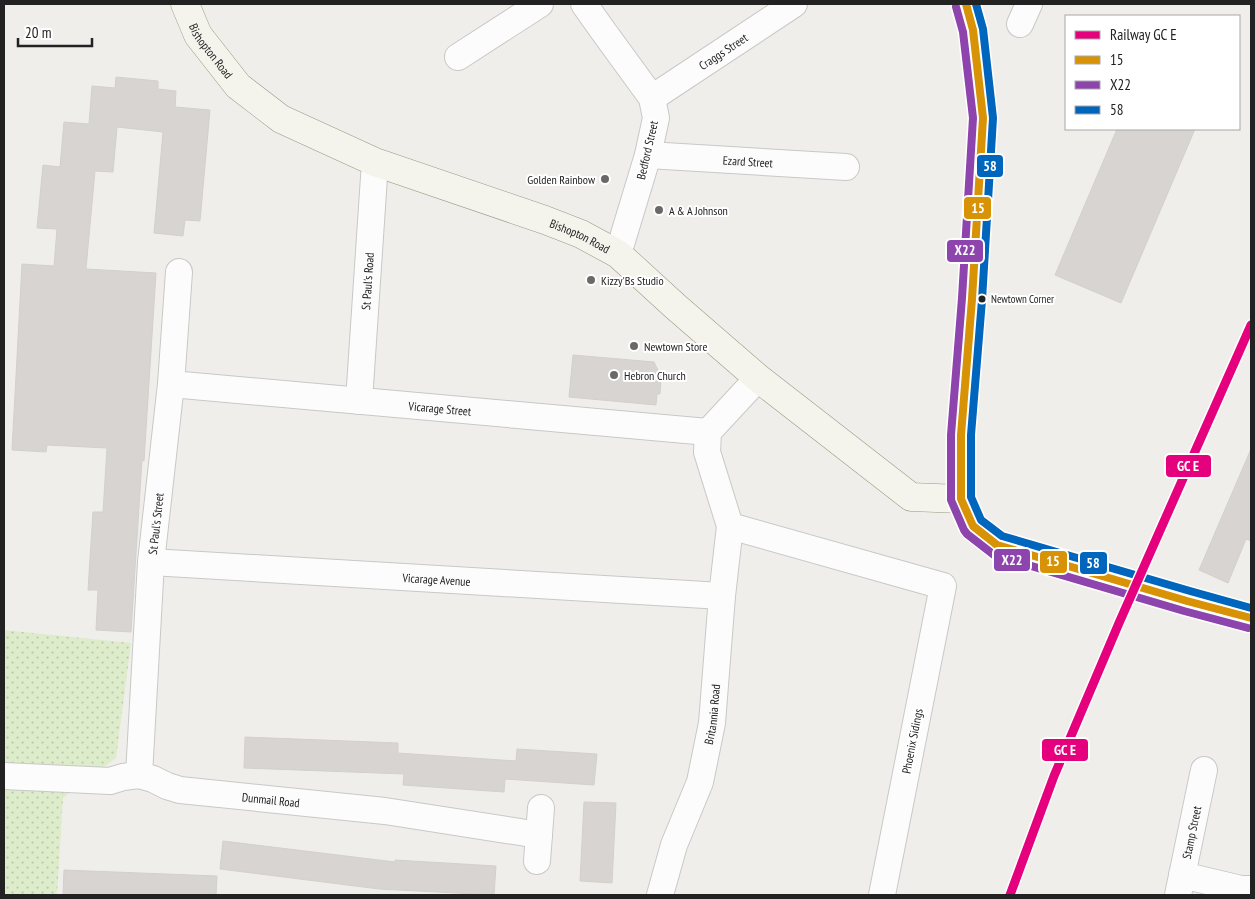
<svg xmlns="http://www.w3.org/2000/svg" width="1255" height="899" viewBox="0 0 1255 899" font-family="'PT Sans Narrow',sans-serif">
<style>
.grass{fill:url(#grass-dots)}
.building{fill:#d7d4d2;stroke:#d3d0cc}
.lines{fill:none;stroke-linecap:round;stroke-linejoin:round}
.street-casing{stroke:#c9c8c7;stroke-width:28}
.secondary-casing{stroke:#999a82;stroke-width:29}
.street{stroke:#fdfcfc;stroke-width:26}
.secondary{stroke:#f4f4ed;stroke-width:28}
.bus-1-casing{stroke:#fff;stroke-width:11}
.bus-2-casing{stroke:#fff;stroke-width:11}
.bus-3-casing{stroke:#fff;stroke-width:11}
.bus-1{stroke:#d79205;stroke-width:8}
.bus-2{stroke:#8e44ad;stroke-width:8}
.bus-3{stroke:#0065bd;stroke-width:8}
.rail-1-casing{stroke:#fff;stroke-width:12}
.rail-1{stroke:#e5007d;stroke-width:9}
.poi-dot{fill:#6a6968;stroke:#fff;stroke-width:2}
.bus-dot{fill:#222;stroke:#fff;stroke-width:2}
.labels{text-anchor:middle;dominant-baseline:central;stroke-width:4;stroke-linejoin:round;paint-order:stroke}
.bus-label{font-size:11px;fill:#222;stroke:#fff;text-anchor:start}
.street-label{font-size:12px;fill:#222;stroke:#fff}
.poi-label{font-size:12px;fill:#222;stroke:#fff;text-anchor:start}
.line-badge{stroke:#fff;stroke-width:2}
.badge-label{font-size:14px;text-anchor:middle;font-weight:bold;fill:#fff}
</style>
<defs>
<pattern id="grass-dots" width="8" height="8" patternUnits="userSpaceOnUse" patternTransform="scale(1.25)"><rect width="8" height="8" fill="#ddeccb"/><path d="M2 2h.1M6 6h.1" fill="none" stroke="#bdcaae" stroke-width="1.8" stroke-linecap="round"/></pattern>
</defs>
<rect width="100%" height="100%" fill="#f0eeeb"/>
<path class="grass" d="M4,630l127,13 -15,115 -53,40 -6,97h-53z"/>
<g class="building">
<path d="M116,77l42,4v8l18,2 -1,16 35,3 -10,111 -15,-1 -2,16 -29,-3 9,-101 -46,-5 -4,45 -18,-1 -9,98 70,4 -12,188 -2,-1 -11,172 -35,-2 2,-40h-10l5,-78h10l4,-64 -60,-3 -1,7 -34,-2 10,-186 32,2 3,-37 -20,-1 6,-63 17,2 4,-45 25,2 3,-38 23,2z"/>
<path d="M1117,129h78l-74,174 -66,-28z"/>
<path d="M573,355l81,7 7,15 -1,17h-3l-1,11 -87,-8z"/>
<path d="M1251,449v92l-5,-2 -18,44 -29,-13z"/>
<path d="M245,737l153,6v10l118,8 1,-12 80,5 -3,31 -89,-6 -1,13 -101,-7 1,-11 -160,-6z"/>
<path d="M584,802l32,1 -4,80 -32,-2z"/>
<path d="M223,841l172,21v-2l101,6 -2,29 -115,-6 -159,-20z"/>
<path d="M64,870l153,6 -1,19h-153z"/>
</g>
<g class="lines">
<defs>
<g id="street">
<path d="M584,4l17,24 51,70 4,20 -8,37 -30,99"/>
<path d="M1020,24l9,-20"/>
<path d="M458,57l82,-53"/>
<path id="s1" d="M652,98l142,-94"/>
<path id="s2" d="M648,155l198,12"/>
<path id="s3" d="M171,384l537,48"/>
<path id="s4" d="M359,401l16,-239"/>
<path d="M730,526l213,60 -61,309"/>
<path id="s5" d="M151,562l571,34"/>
<path id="s6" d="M139,775l12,-213 20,-178 8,-112"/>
<path id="s7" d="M4,776l106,5 13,-4 16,-2 14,4 14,7 13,4 205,21 154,24"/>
<path d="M537,861l4,-53"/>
<path d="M1182,875l59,14h10"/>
<path id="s8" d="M660,895l14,-50 26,-63 12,-59 10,-127 8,-70 -23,-74 1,-20 50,-54"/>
<path id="s9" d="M1178,895l26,-125"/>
</g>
<g id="secondary">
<path id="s10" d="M185,4l13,31 40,51 43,33 94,43 170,58 36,14 37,20 58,53 82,71 153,119 50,2"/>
<path d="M966,4l7,26 10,88 -11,181 -11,136v64l12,27 24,19 190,56 64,17"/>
</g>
</defs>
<use href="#street" class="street-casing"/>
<use href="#secondary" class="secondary-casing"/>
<use href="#street" class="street"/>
<use href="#secondary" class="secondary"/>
<defs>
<path id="bus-1" d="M966,4l7,26 10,88 -11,181 -11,136v64l12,27 24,19 190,56 64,17"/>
<path id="bus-2" d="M956,7l7,25 10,86 -11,180 -11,137v65l13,30 3,4 27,21 190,56 64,17"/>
<path id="bus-3" d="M976,4l7,25 10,89 -11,182 -11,135v62l10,23 21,16 188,55 61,17"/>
</defs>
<use href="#bus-1" class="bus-1-casing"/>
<use href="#bus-2" class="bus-2-casing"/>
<use href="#bus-3" class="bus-3-casing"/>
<use href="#bus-1" class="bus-1"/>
<use href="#bus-2" class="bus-2"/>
<use href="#bus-3" class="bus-3"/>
<defs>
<path id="rail-1" d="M1010,895l44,-119 65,-153 132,-298"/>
</defs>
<use href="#rail-1" class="rail-1-casing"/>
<use href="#rail-1" class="rail-1"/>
</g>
<g class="poi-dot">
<circle cx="605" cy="179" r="5"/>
<circle cx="659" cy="210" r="5"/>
<circle cx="591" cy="280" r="5"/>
<circle cx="634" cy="346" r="5"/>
<circle cx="614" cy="375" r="5"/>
</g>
<circle class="bus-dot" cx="982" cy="299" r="4.5"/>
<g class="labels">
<g class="bus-label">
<text x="991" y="299">Newtown Corner</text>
</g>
<g class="street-label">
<text stroke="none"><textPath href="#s10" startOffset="54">Bishopton Road</textPath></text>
<text stroke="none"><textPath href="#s1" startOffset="85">Craggs Street</textPath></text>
<text transform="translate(647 150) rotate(-77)">Bedford Street</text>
<text stroke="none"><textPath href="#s2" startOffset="100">Ezard Street</textPath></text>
<text stroke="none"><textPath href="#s10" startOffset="474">Bishopton Road</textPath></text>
<text stroke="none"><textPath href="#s4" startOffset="120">St Paul's Road</textPath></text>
<text stroke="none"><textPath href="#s3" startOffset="270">Vicarage Street</textPath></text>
<text stroke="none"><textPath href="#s6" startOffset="252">St Paul's Street</textPath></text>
<text stroke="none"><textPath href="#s5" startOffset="286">Vicarage Avenue</textPath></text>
<text stroke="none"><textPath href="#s8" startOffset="189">Britannia Road</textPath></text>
<text transform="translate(912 741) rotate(-79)">Phoenix Sidings</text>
<text stroke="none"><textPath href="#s7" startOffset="271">Dunmail Road</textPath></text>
<text stroke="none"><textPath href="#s9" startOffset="64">Stamp Street</textPath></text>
</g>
<g class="poi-label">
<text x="595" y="179" text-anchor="end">Golden Rainbow</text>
<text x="669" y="210">A &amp; A Johnson</text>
<text x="601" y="280">Kizzy'Bs Studio</text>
<text x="644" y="346">Newtown Store</text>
<text x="624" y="375">Hebron Church</text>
</g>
</g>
<g class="line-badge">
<rect x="976" y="154" width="28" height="24" rx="5" fill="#0065bd"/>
<rect x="963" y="196" width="29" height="24" rx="5" fill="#d79205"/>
<rect x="946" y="239" width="38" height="24" rx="5" fill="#8e44ad"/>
<rect x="1165" y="454" width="47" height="24" rx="5" fill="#e5007d"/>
<rect x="993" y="548" width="38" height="24" rx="5" fill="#8e44ad"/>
<rect x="1039" y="550" width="29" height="24" rx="5" fill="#d79205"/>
<rect x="1079" y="551" width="29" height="24" rx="5" fill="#0065bd"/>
<rect x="1041" y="738" width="48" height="24" rx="5" fill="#e5007d"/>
</g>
<g class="badge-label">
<text x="990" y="171">58</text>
<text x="978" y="213">15</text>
<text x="965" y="255">X22</text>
<text x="1188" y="471">GC E</text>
<text x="1012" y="565">X22</text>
<text x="1053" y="566">15</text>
<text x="1093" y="568">58</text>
<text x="1065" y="755">GC E</text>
</g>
<rect width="1255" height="899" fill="none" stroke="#222222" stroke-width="10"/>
<rect x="1065" y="15" width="175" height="115" fill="#ffffff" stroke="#a7a7a7"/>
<rect x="1075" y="31" width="25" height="8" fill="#e5007d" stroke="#a7a7a7"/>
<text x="1110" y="40" font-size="15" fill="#222222">Railway GC E</text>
<rect x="1075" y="56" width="25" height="8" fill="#d79205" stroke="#a7a7a7"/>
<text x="1110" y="65" font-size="15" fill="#222222">15</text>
<rect x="1075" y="81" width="25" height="8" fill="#8e44ad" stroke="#a7a7a7"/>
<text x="1110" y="90" font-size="15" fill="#222222">X22</text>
<rect x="1075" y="106" width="25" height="8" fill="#0065bd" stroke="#a7a7a7"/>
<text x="1110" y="115" font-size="15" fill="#222222">58</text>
<path d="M18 38v8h74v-8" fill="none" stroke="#222222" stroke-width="2.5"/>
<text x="25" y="38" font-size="15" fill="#222222" stroke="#ffffff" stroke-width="4" paint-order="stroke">20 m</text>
</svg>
